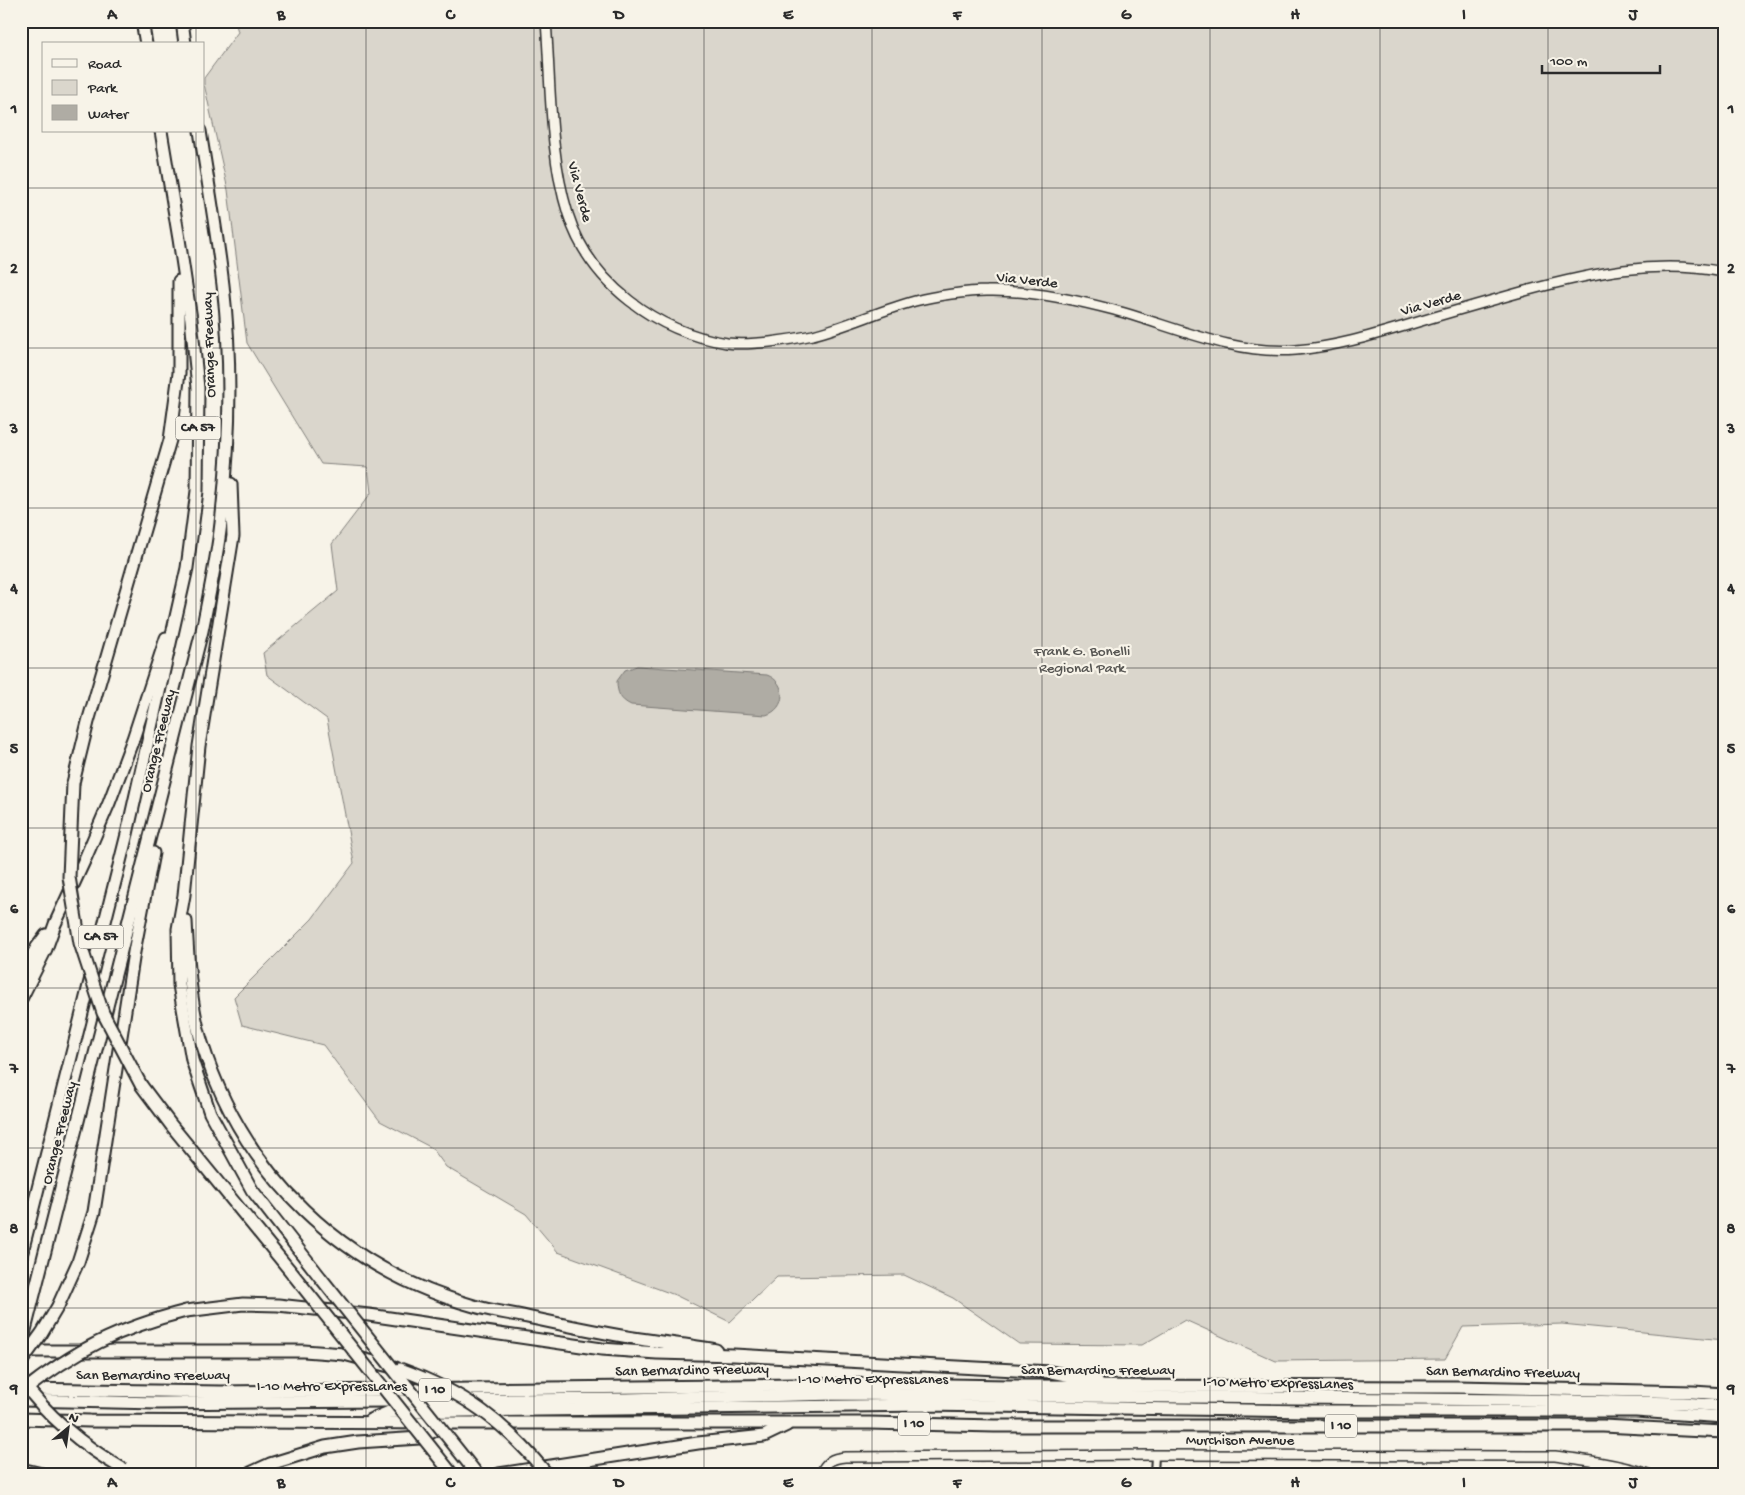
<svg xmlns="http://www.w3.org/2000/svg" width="1745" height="1495" viewBox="0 0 1745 1495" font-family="'Gochi Hand',sans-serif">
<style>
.green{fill:#dad6cc;stroke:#82807c}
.water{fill:#afaca4;stroke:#7a7874}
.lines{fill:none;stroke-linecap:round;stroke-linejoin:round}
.street-casing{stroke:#2b2b2b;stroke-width:10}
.secondary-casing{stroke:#2b2b2b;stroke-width:12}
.highway-casing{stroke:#2b2b2b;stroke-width:15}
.street{stroke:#f7f3e8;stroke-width:6}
.secondary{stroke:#f7f3e8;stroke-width:9}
.highway{stroke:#f7f3e8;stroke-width:11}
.highway-bridge-casing{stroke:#2b2b2b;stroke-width:15;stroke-linecap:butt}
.highway-bridge{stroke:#f7f3e8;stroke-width:11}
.grid{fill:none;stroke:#2b2b2b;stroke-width:1;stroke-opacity:0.55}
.labels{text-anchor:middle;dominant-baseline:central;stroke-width:4.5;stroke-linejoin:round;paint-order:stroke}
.shield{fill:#f7f3e8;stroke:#686764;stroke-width:1}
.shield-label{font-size:14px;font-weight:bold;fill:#2b2b2b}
.street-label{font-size:15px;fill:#2b2b2b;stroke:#f7f3e8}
.park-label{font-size:15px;fill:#575653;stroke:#f7f3e8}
.neatline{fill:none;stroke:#2b2b2b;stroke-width:2}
.grid-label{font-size:16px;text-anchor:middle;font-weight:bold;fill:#2b2b2b}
</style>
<rect width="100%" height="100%" fill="#f7f3e8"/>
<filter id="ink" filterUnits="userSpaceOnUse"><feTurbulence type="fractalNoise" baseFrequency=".02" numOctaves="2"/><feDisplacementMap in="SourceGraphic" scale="10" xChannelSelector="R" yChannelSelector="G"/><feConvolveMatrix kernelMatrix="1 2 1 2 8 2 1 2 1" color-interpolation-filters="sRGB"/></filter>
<g filter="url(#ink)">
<path class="green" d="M235,21h1489v1319l-162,-16 -99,3 -18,32 -169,2 -91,-41 -43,25 -123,-1 -66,-46 -49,-23 -127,2 -47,45 -55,-27 -117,-43 -32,-38 -80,-47 -14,-19 -52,-27 -57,-76 -81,-20 -8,-28 78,-78 42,-56 -27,-144 -60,-44 -4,-22 75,-62 -6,-47 39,-51 -3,-26 -47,-3 -74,-121 -19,-153 -24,-106v-6l34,-46z"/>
<path class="water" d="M637,666l130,9c20,7 20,34 -1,40l-135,-10c-11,-5 -14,-12 -14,-24l8,-11z"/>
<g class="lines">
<defs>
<path id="street" d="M1154,1474l1,-19"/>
<g id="secondary">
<path d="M546,21c5,64 3,132 22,193 22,70 89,118 159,129 23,3 63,-3 86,-8 35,-9 68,-25 102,-34 19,-5 53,-10 72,-10 42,-1 86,8 127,19 59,16 119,45 182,40 38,-3 75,-14 112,-25 39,-12 78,-23 117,-34 67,-18 130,-32 199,-19"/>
<path d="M821,1474c4,-12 11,-16 24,-17l310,-2 400,1c31,4 62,8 93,18"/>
</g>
<g id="highway">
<path d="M142,21l4,23"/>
<path d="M182,21l3,23"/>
<path d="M231,484l2,52 -34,210 -15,149 -6,34 1,56 13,75 18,53 42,77 68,87"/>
<path d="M73,783l15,-61 82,-282 9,-67v-92"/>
<path d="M186,921c2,40 4,84 16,122 41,131 140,226 272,263 17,5 35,7 53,11 37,8 75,16 113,22 25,4 51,6 76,11"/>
<path d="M21,975l16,-28 9,-12"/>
<path d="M21,999l25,-50 9,-25 30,-65 24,-56 24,-64 33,-101"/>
<path d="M141,1085l30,40 121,148"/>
<path d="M21,1256l106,-422 60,-266 10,-77 1,-103 -7,-69 -12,-80 -18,-108"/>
<path d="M58,1306l20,-44 16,-50 40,-260 19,-99"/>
<path d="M186,1311l57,-7 35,1 91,10 233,34 55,4 77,2 317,17 46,9"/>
<path d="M21,1346l181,-715c7,-36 15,-72 19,-108 9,-78 11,-161 2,-238 -6,-52 -15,-103 -23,-154"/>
<path d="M21,1351h283l40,3 52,14"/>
<path d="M21,1389l200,3 666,-8 122,2 448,1 236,5 31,2"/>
<path d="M21,1400l137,3 99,-1 369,-3 211,-5 684,6 162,3 41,3"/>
<path d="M21,1419l69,2 358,2h422l124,3h609l121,6"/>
<path d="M370,1420l19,-8 536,-7 383,6h328l88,6"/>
<path d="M21,1469l21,5"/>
<path d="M248,1474l22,-10 55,-17 33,-5 62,-4 25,-13"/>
<path d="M499,1474l199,-31 66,-7 23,-11"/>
</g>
</defs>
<use href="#street" class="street-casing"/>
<use href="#secondary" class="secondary-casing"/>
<use href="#highway" class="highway-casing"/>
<use href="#street" class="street"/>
<use href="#secondary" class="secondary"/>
<use href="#highway" class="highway"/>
<defs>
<g id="highway-bridge">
<path d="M73,783l-4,94 11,66 23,70 38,72"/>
<path d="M292,1273l160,201"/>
<path d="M320,1277l157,197"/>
<path d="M21,1362l21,-29 16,-27"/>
<path d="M400,1369c64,23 104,52 147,105"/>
<path d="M21,1380c28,38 62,66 102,89"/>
<path d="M21,1393c54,-43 98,-65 165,-82"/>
</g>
</defs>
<use href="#highway-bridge" class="highway-bridge-casing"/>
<use href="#highway-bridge" class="highway-bridge"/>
</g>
</g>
<path class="grid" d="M196,21v23M366,21v1453M534,21v1453M704,21v1453M872,21v1453M1042,21v1453M1210,21v1453M1380,21v1453M1548,21v1453M196,131v1343M21,188h1703M21,348h1703M21,508h1703M21,668h1703M21,828h1703M21,988h1703M21,1148h1703M21,1308h1703"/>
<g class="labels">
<g class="shield">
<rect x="175.5" y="416.5" width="45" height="23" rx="4"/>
<rect x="78.5" y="925.5" width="45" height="23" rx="4"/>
<rect x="419" y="1378.5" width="32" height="23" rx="4"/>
<rect x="898" y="1412.5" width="32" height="23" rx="4"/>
<rect x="1325" y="1414.5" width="32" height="23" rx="4"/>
</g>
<g class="shield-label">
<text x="198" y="428">CA 57</text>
<text x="101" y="937">CA 57</text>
<text x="435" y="1390">I 10</text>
<text x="914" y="1424">I 10</text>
<text x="1341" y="1426">I 10</text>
</g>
<g class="street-label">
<text transform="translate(579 192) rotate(75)">Via Verde</text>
<text transform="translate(1027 281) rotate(6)">Via Verde</text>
<text transform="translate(1431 304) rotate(-16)">Via Verde</text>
<text transform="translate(210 345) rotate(-92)">Orange Freeway</text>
<text transform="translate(159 741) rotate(-76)">Orange Freeway</text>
<text transform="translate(60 1133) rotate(-76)">Orange Freeway</text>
<text transform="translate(692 1371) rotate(-1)">San Bernardino Freeway</text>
<text x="1098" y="1371">San Bernardino Freeway</text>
<text transform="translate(1503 1373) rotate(1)">San Bernardino Freeway</text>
<text x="153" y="1376">San Bernardino Freeway</text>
<text x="873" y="1380">I-10 Metro ExpressLanes</text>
<text transform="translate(1278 1384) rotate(1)">I-10 Metro ExpressLanes</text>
<text x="332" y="1387">I-10 Metro ExpressLanes</text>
<text x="1240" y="1441">Murchison Avenue</text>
</g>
<g class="park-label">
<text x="1082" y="652">Frank G. Bonelli<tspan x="1082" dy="17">Regional Park</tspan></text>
</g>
</g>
<rect width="1745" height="1495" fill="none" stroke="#f7f3e8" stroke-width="55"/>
<rect x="42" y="42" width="162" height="90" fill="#f7f3e8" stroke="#a5a39c"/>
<rect x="52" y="59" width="25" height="8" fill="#f7f3e8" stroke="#a5a39c"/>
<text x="88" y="68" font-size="15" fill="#2b2b2b">Road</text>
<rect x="52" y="80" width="25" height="15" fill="#dad6cc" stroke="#a5a39c"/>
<text x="88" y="92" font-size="15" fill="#2b2b2b">Park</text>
<rect x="52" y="105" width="25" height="15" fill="#afaca4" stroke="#a5a39c"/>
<text x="88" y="118" font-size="15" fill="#2b2b2b">Water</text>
<g transform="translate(68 1428) rotate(29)" stroke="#f7f3e8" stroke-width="4" paint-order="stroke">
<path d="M0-4L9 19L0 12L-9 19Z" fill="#2b2b2b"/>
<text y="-8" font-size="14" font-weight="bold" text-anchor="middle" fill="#2b2b2b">N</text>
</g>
<path d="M1542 65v8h118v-8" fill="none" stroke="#2b2b2b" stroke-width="2.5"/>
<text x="1550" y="65" font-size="15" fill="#2b2b2b" stroke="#f7f3e8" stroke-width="4" paint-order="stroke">100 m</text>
<rect x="28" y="28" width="1690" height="1440" class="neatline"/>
<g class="grid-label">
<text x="112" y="19">A</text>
<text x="281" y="19">B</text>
<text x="450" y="19">C</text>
<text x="619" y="19">D</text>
<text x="788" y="19">E</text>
<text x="957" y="19">F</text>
<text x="1126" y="19">G</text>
<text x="1295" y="19">H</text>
<text x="1464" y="19">I</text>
<text x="1633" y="19">J</text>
<text x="14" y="113">1</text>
<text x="1731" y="113">1</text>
<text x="14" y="273">2</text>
<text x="1731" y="273">2</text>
<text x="14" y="433">3</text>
<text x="1731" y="433">3</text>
<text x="14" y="593">4</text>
<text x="1731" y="593">4</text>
<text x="14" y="753">5</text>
<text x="1731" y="753">5</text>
<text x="14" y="913">6</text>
<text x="1731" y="913">6</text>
<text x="14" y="1073">7</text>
<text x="1731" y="1073">7</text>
<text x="14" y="1233">8</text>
<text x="1731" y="1233">8</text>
<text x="14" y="1393">9</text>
<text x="1731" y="1393">9</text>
<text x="112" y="1487">A</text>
<text x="281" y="1487">B</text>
<text x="450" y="1487">C</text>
<text x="619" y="1487">D</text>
<text x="788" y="1487">E</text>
<text x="957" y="1487">F</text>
<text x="1126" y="1487">G</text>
<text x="1295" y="1487">H</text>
<text x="1464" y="1487">I</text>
<text x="1633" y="1487">J</text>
</g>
</svg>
